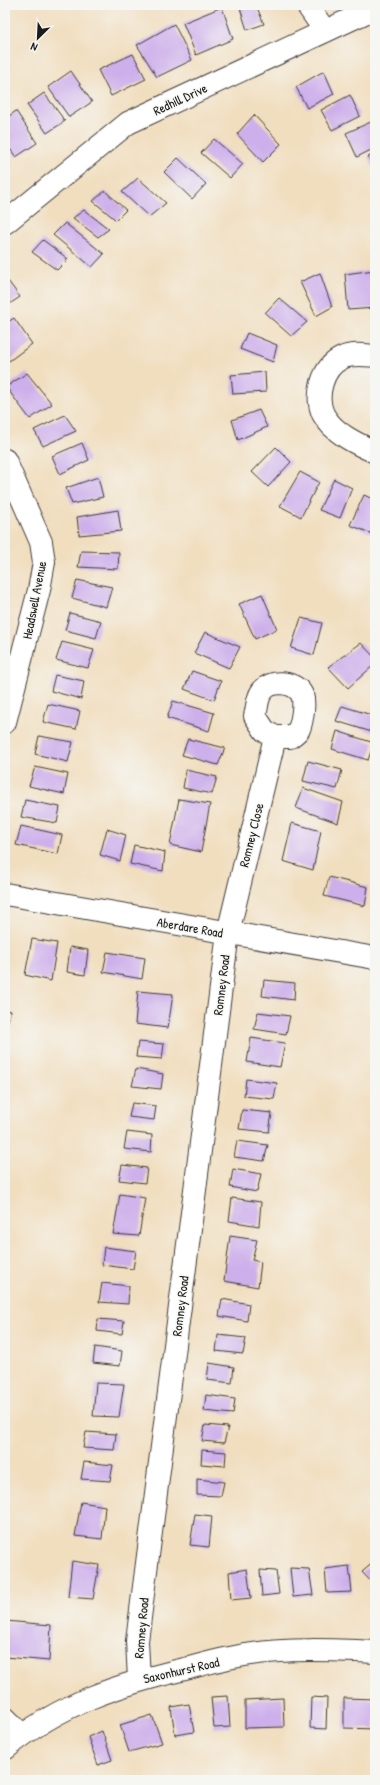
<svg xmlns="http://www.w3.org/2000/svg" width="380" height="1785" viewBox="0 0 380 1785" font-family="'Patrick Hand',sans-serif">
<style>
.building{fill:#cdafeb}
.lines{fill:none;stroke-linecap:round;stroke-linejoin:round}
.street-casing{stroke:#3c3934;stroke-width:24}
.street{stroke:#fff;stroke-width:22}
.labels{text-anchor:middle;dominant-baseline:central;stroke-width:3;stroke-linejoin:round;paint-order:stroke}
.street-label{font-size:13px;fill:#1c1c1c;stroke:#f6f6f2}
</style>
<rect width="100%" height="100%" fill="#f6f6f2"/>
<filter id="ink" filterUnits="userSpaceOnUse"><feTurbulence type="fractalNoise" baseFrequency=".025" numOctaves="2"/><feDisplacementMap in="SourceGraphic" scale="8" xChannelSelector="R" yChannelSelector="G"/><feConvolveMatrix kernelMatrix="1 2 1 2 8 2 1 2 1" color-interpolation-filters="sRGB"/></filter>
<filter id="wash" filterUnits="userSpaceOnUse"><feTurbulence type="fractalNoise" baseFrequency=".012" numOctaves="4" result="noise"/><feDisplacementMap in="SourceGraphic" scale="16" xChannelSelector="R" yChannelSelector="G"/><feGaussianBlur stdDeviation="0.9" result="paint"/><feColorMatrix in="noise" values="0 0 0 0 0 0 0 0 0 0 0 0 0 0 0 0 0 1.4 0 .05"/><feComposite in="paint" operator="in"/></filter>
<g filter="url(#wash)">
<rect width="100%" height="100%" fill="#f1debf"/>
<g id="blocks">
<g class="building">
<path d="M249,5h7l8,19 -17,6 -7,-22z"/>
<path d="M222,7l11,32 -37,16 -13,-32z"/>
<path d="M174,24l18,36 -35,17 -20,-32z"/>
<path d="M133,54l13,25 -35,17 -13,-26z"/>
<path d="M71,71l21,31 -23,15 -21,-30z"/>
<path d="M324,71l10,23 -27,14 -11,-21z"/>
<path d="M44,93l21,28 -18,12 -20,-28z"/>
<path d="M350,95l10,21 -28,14 -11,-20z"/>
<path d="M16,111l21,32 -21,14 -11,-15v-23z"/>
<path d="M254,115l27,29 -18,18 -26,-28z"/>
<path d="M373,121l2,3v24l-18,9 -11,-24z"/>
<path d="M214,139l29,25 -13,14 -29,-25z"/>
<path d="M375,154v17l-7,-14z"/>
<path d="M178,158l28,26 -14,15 -28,-27z"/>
<path d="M138,178l28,25 -17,14 -27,-25z"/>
<path d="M105,191l21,19 -10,10 -23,-19z"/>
<path d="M84,210l25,19 -11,8 -25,-19z"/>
<path d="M65,223l39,31 -12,13 -39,-32z"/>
<path d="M43,240l25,19 -11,11 -25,-18z"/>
<path d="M374,270l1,38 -27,2 -3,-36z"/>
<path d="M320,273l12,34 -16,9 -16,-34z"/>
<path d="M5,277l15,20 -15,10z"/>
<path d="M279,298l28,24 -16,14 -26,-23z"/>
<path d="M14,318l18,26 -23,17 -4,-6v-31z"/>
<path d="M247,333l30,12 -4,17 -33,-13z"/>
<path d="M265,372l1,20 -33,2 -2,-19z"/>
<path d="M27,373l25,31 -22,15 -24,-32z"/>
<path d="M259,410l8,17 -29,13 -6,-20z"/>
<path d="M65,415l11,16 -33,15 -9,-16z"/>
<path d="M82,443l7,17 -29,14 -8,-18z"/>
<path d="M276,447l15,15 -23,25 -16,-15z"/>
<path d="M300,472l19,10 -18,35 -21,-11z"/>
<path d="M98,477l5,20 -31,7 -6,-16z"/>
<path d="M334,479l18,9 -12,30 -21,-8z"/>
<path d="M364,495l11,5v29l-2,5 -23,-9z"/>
<path d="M118,510l3,21 -42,4 -2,-18z"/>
<path d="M81,551l38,1 -1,17 -40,-2z"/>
<path d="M77,580l35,7 -6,20 -34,-9z"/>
<path d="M262,594l15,35 -22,10 -16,-35z"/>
<path d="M70,613l31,8 -5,17 -31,-8z"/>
<path d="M301,618l21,5 -8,32 -23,-7z"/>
<path d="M205,632l35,15 -11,21 -35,-15z"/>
<path d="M62,642l32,8 -6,18 -32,-8z"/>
<path d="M361,643l14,15v6l-27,24 -20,-21z"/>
<path d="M192,671l29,10 -7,19 -30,-11z"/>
<path d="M55,675l29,6 -3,18 -30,-8z"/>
<path d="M173,701l41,12 -5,18 -42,-13z"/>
<path d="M48,704l32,7 -4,18 -33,-7z"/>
<path d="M342,706l33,10v17l-39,-12z"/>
<path d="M337,731l37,12 -6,17 -36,-11z"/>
<path d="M39,736l34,6 -5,20 -33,-8z"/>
<path d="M188,739l37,9 -7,17 -36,-10z"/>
<path d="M308,761l34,9 -5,19 -34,-8z"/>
<path d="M35,767l33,7 -4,20 -35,-8z"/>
<path d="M186,770l31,7 -5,17 -29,-6z"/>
<path d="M303,788l40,14 -5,21 -42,-15z"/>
<path d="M179,799l31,5 -9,48 -31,-7z"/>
<path d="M25,800l35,7 -3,16 -36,-6z"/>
<path d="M292,823l29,8 -8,39 -30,-9z"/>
<path d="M21,826l41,9 -4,19 -42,-9z"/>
<path d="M107,829l19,6 -6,26 -20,-6z"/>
<path d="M134,845l31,7 -2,19 -33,-7z"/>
<path d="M329,877l39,10 -3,19 -41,-10z"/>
<path d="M32,939l25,4 -6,38 -26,-6z"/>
<path d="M70,947l18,3 -3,25 -18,-3z"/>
<path d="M107,952l38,6 -3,21 -39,-7z"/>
<path d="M264,980l31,3 -1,17 -32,-4z"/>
<path d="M138,991l35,3 -5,34 -33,-4z"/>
<path d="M5,1010l6,1 -6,19z"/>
<path d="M258,1012l32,4 -4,18 -32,-5z"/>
<path d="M251,1038l34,5 -5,24 -33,-5z"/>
<path d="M138,1042l26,2 -2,15 -26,-2z"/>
<path d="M136,1069l27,5 -2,15 -29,-3z"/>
<path d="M246,1079l31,4 -3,16 -30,-3z"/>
<path d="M132,1103l24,3 -2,14 -25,-3z"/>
<path d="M242,1110l30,3 -3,19 -30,-3z"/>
<path d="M127,1132l25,3 -1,17 -27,-3z"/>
<path d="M237,1141l31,4 -4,16 -30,-4z"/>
<path d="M122,1165l25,3 -2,15 -26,-3z"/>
<path d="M233,1169l28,5 -4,18 -27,-5z"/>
<path d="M120,1194l25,4 -6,38 -26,-2z"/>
<path d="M232,1198l29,4 -2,24 -30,-5z"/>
<path d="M230,1236l27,4 -5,20 9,2 -3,25 -34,-6z"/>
<path d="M104,1247l32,4 -3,18 -31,-4z"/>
<path d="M102,1283l27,3 -1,18 -29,-2z"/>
<path d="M222,1299l27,5 -2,17 -28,-5z"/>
<path d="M98,1319l26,2 -2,13 -25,-3z"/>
<path d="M218,1335l28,3 -3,16 -27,-3z"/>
<path d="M95,1347l27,4 -2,15 -27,-3z"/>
<path d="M209,1363l25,4 -2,16 -25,-3z"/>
<path d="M96,1383l28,1 -5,33 -26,-1z"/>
<path d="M206,1395l29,4 -2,15 -29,-3z"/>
<path d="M205,1425l23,2 -4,16 -22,-2z"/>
<path d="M86,1432l30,2 -2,16 -31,-2z"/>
<path d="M202,1450l24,2 -1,14 -24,-2z"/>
<path d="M84,1462l29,3 -3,16 -29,-2z"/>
<path d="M197,1479l27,3 -3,14 -24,-1z"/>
<path d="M81,1502l24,4 -3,33 -27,-3z"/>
<path d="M195,1514l17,2 -3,31 -19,-2z"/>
<path d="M72,1561l27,4 -6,34 -25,-2z"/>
<path d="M375,1561v25l-13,-14z"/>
<path d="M349,1566l3,26 -25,1 -2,-24z"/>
<path d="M290,1568l19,1 4,26 -20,2z"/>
<path d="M247,1569l4,29 -20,2 -2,-28z"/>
<path d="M260,1570l16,1 3,23 -17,2z"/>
<path d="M5,1621l46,4 -2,36 -44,-4z"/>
<path d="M228,1696l2,31 -16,1 -3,-31z"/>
<path d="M311,1697l16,1 -1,31 -16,-1z"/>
<path d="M283,1698l1,29 -39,1v-28z"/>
<path d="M344,1698l31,1v30l-31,-1z"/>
<path d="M189,1704l5,28 -19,3 -4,-28z"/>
<path d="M152,1715l10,28 -33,9 -9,-27z"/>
<path d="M102,1731l10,29 -14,5 -10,-28z"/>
</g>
</g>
</g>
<g filter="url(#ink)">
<use href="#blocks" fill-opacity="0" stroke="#3c3934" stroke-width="1"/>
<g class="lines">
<defs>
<g id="street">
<path d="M307,5l18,26"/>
<path d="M5,223l123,-100 247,-115"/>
<path d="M375,356c-11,-1 -23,-3 -33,2 -20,9 -27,38 -19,56 10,19 34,30 52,38"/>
<path d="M5,460l36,82 3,20 -5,28 -34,132"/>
<path d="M5,894l370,64"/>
<path d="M139,1679l-2,-38 91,-708 47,-196 -10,-6 -10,-15c2,-7 2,-17 6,-23 8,-14 32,-12 40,0 5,6 1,29 -2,36 -2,3 -6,6 -9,8h-15"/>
<path d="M5,1718l17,17"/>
<path d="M5,1749c55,-46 115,-65 184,-81 18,-5 37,-10 56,-13 41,-7 89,-5 130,-3"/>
</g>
</defs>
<use href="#street" class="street-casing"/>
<use href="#street" class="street"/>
</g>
</g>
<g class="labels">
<g class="street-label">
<text transform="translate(180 99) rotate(-25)">Redhill Drive</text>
<text transform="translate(34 600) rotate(-79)">Headswell Avenue</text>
<text transform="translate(251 835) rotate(-76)">Romney Close</text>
<text transform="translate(190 927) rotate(10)">Aberdare Road</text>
<text transform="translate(221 985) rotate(-83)">Romney Road</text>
<text transform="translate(180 1306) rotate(-83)">Romney Road</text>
<text transform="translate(141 1628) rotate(-85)">Romney Road</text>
<text transform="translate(181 1670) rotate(-13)">Saxonhurst Road</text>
</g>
</g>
<rect width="380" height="1785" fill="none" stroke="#f6f6f2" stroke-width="20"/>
<g transform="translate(38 38) rotate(204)" stroke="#f6f6f2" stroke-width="3" paint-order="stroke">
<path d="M0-3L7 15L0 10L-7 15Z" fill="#1c1c1c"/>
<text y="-6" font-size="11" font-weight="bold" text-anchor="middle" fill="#1c1c1c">N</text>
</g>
</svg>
